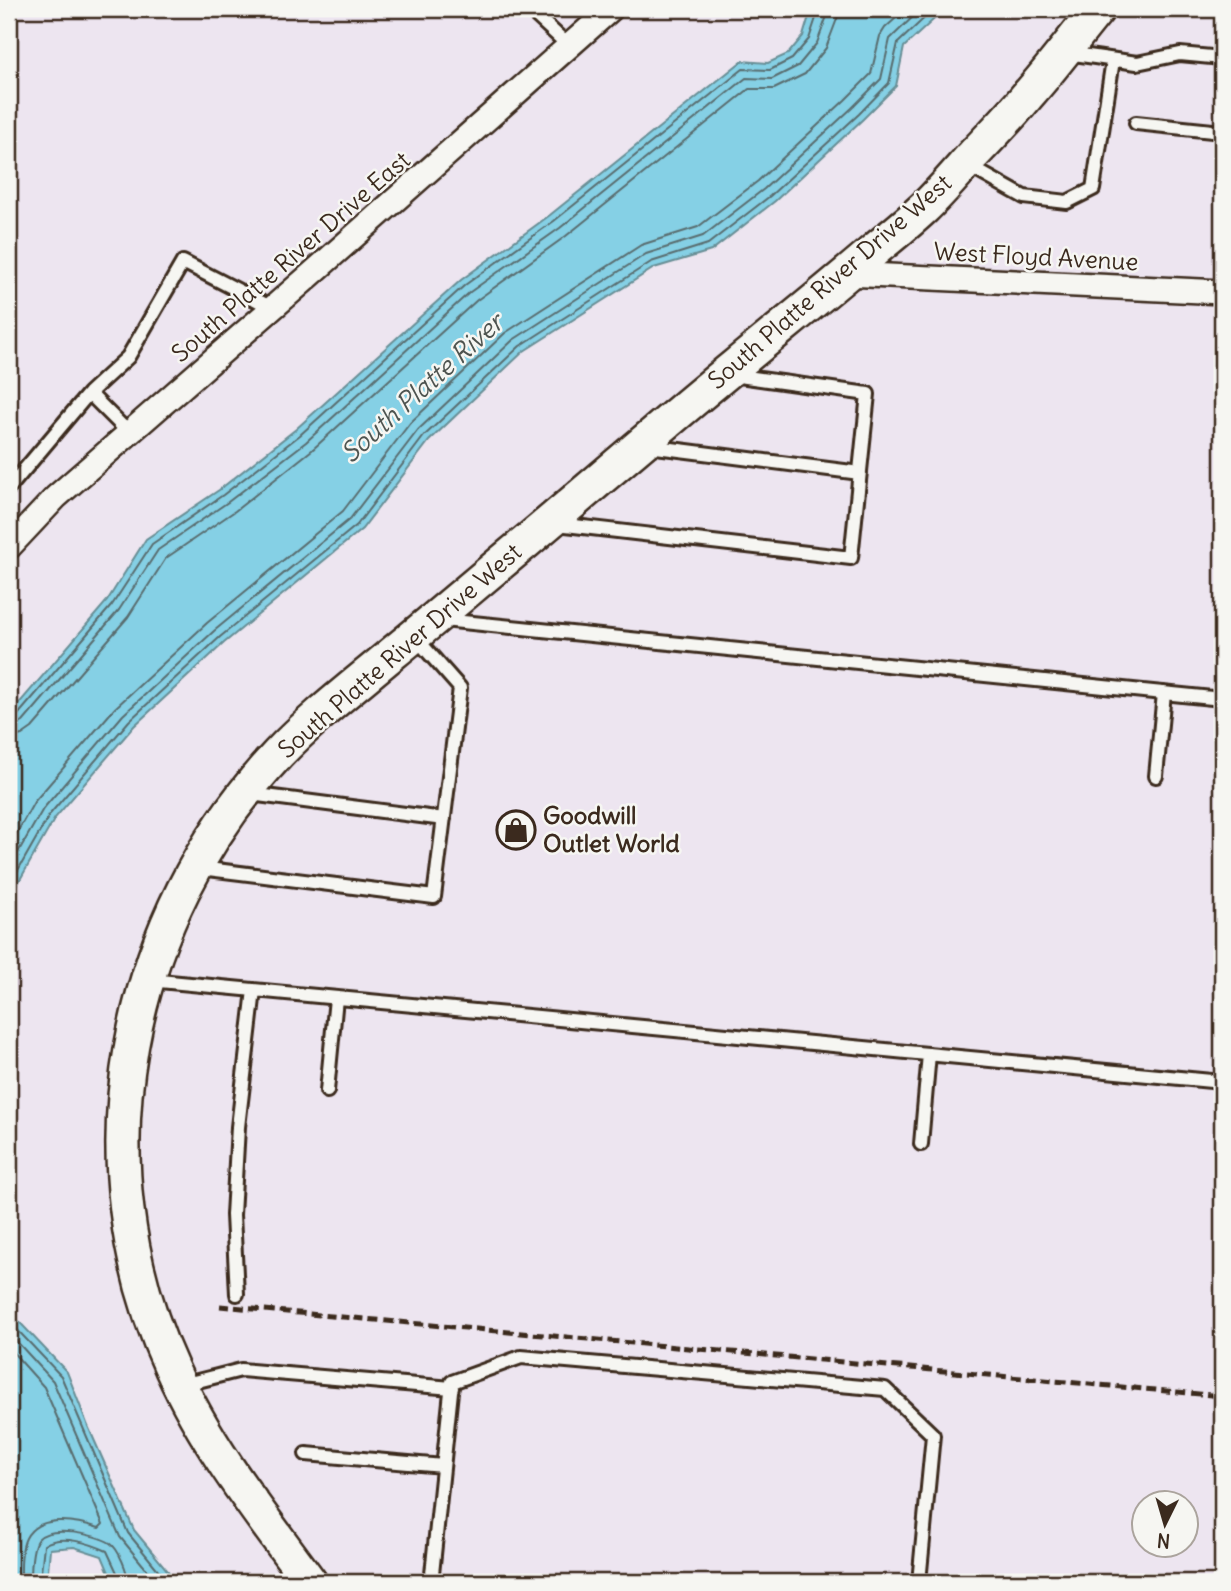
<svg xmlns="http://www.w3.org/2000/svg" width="1231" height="1591" viewBox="0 0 1231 1591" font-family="Delius,sans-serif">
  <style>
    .water { fill: #85d0e5; stroke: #678e95; stroke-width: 2 }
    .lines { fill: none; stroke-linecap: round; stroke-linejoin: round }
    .shore { stroke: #596c6e; stroke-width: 2 }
    .lane-casing { stroke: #3b2a1e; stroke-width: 18 }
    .street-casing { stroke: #3b2a1e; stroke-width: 28 }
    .secondary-casing { stroke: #3b2a1e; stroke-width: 38 }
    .lane { stroke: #f6f6f2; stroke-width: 12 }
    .street { stroke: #f6f6f2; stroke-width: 23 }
    .secondary { stroke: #f6f6f2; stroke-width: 33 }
    .rail { stroke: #3b2a1e; stroke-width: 5; stroke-dasharray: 10 5; stroke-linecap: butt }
    .labels { text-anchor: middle; stroke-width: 5; stroke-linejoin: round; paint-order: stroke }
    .street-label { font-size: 24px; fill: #3b2a1e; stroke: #f6f6f2 }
    .poi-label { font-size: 24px; font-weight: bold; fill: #3b2a1e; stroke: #f6f6f2; text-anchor: start }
    .water-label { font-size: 26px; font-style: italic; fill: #4e5450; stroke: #f6f6f2 }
  </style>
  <rect width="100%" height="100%" fill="#ede5f0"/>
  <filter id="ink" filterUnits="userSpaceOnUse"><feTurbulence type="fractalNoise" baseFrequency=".0143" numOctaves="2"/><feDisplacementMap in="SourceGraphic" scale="14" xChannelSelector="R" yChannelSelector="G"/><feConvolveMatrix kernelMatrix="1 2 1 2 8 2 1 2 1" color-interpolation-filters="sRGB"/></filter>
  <g filter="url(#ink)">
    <path class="water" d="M816 9H945L904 47 896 86 863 119 775 201 711 251 654 268 524 351 429 441 362 529 224 643 134 726 55 818 9 899V715L107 601 146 539 219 490 296 429 461 280 550 215 742 61 768 63 788 54 803 36 810 13Z
      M9 1311 67 1372 88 1426 134 1530 177 1582H113L102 1556 74 1547 50 1549 47 1582H9Z"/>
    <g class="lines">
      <path class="shore" d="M9 718 17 716 112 605 152 544 223 495 300 435 465 285 554 221 743 69 770 70 792 59 809 39 819 9
        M9 727 16 726 23 722 119 610 158 550 228 502 306 442 470 292 560 228 746 78 772 79 798 66 817 43 827 16 828 9
        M9 738 22 735 32 728 128 617 166 558 235 511 312 450 477 300 566 236 749 89H774L805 74 826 48 837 19 839 9
        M9 847 34 802 115 708 207 623 343 511 410 423 505 333 641 245 698 227 758 181 845 100 871 74 880 36 885 28 906 9
        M9 868 43 809 123 715 214 631 350 519 418 430 513 340 646 254 703 236 764 189 852 108 881 79 890 39 921 9
        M9 886 50 814 129 721 220 637 357 525 424 436 520 346 651 262 708 244 770 196 859 114 889 83 898 43 934 9
        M9 1321 61 1376 128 1533 168 1582
        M9 1333 53 1381 120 1537 157 1582
        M9 1348 44 1387 103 1524 99 1528C78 1521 39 1513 26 1538 20 1550 21 1569 21 1582
        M31 1582C31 1572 31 1547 38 1539 50 1525 96 1534 110 1543 119 1549 128 1573 128 1582
        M40 1582 44 1545C61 1534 90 1543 107 1551L119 1577V1582"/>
      <g class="lane-casing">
        <path id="lane" d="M529 9 569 46
          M1067 53 1137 63 1180 54 1222 58
          M1136 123 1222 132
          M967 165 1024 197 1067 202 1093 189 1113 60
          M89 393 129 433
          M648 446 860 473
          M9 488 89 393 128 357 183 262 272 308
          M557 524 851 558 868 394 732 375
          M443 620 1222 699
          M1156 776 1164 693
          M250 794 444 819
          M200 868 434 897 460 688 415 637
          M149 980 1222 1082
          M327 1091 336 998
          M921 1144 929 1054
          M237 1294 233 1215 238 1127 254 990
          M182 1385 241 1370 452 1388
          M306 1454 443 1466
          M436 1582 432 1574 452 1382 521 1357 885 1389 933 1435 919 1582"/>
      </g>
      <g class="street-casing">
        <path id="street" d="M847 274 1222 292
          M9 547 56 497 307 278 611 9"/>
      </g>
      <g class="secondary-casing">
        <path id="secondary" d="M310 1582C260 1514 207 1447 172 1369 77 1163 124 918 278 754 313 717 354 686 393 653 437 617 481 579 526 542 596 483 665 423 736 365 783 326 831 288 877 248 893 235 909 222 924 208 941 192 956 174 972 156 991 136 1010 117 1027 96 1052 68 1074 38 1098 9"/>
      </g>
      <use href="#lane" class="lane"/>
      <use href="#street" class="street"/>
      <use href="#secondary" class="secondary"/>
      <path class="rail" d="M220 1306 1222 1396"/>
    </g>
  </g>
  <defs>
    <g id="shop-ring" transform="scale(2.0125)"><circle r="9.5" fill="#f6f6f2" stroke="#3b2a1e" stroke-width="1.5"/><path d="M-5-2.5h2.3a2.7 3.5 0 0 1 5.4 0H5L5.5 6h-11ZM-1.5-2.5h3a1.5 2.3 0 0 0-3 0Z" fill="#3b2a1e"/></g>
  </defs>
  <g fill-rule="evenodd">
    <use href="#shop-ring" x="516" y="830"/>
  </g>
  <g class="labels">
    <g class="street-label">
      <text transform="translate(291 257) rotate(-41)" y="8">South Platte River Drive East</text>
      <text transform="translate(1036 257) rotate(3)" y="8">West Floyd Avenue</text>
      <text transform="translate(830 282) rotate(-41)" y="8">South Platte River Drive West</text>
      <text transform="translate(400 651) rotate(-41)" y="8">South Platte River Drive West</text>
    </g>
    <g class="poi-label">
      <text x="543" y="824">Goodwill<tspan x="543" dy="28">Outlet World</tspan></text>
    </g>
    <g class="water-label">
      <text transform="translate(422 388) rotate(-42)" y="9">South Platte River</text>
    </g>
  </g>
  <rect width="1231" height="1591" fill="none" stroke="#f6f6f2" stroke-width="35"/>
  <rect x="18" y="18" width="1196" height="1556" fill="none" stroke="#3b2a1e" stroke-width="2.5" filter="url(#ink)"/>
  <g transform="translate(1165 1524) rotate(185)"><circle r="33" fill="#f6f6f2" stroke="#aba49d" stroke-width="2"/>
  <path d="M0-5L12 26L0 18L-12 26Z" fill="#3b2a1e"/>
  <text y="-10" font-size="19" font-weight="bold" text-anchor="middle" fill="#3b2a1e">N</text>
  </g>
</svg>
